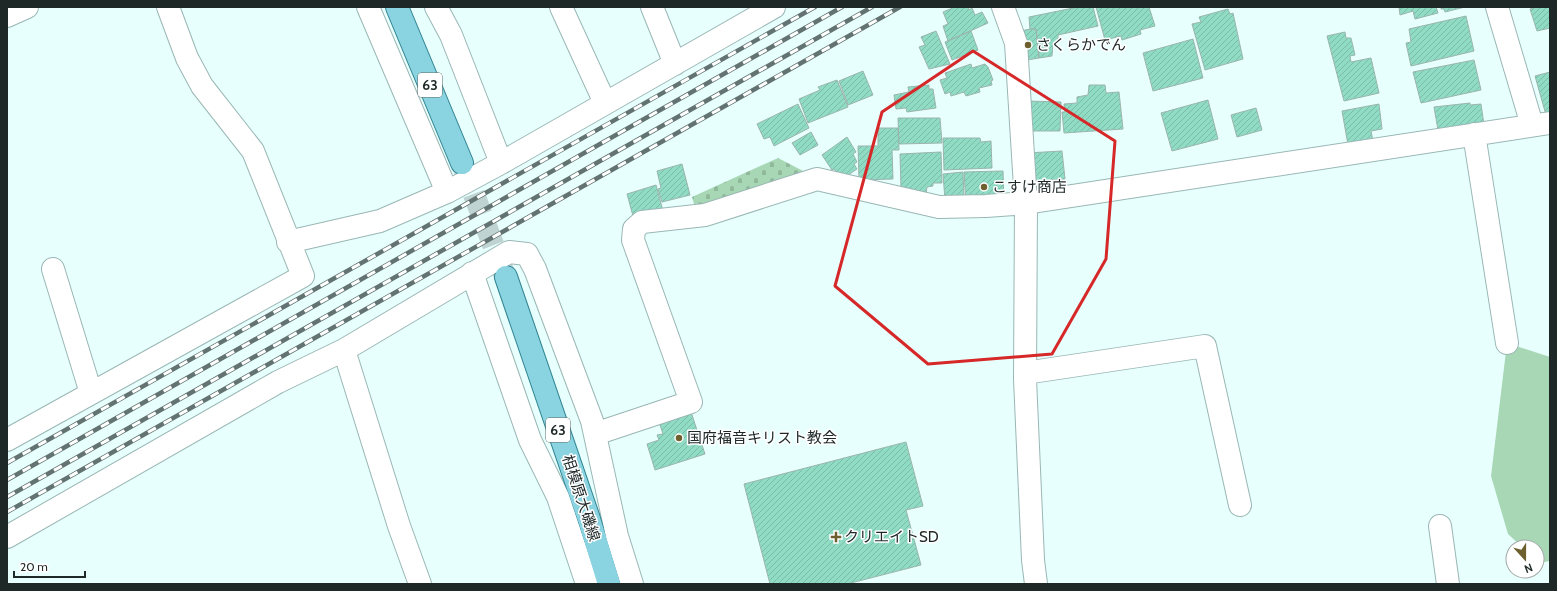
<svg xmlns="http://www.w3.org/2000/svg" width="1557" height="591" viewBox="0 0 1557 591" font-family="Cabin,'Noto Sans JP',sans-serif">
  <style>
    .cemetery { fill: url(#cemetery-stones) }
    .park { fill: #a8d7b5 }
    .building { fill: url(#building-hatch); stroke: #9bb5ac }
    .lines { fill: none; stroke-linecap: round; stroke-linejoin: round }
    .major-tunnel { stroke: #bfd4d2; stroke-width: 22; stroke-dasharray: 22 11; stroke-linecap: butt }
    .minor-casing { stroke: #9ab7b5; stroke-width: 24 }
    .major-casing { stroke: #318492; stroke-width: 24 }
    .minor { stroke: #fff; stroke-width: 22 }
    .major { stroke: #8ad3e0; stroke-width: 22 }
    .rail-casing { stroke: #637371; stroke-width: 4.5 }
    .rail { stroke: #fff; stroke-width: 3; stroke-dasharray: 9; stroke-linecap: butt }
    .marked { fill: none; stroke: #d62828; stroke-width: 3; stroke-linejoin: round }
    .poi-dot { fill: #6e602e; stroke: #fff; stroke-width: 1.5 }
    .labels { text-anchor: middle; stroke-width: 3; stroke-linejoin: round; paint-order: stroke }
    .shield { fill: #fff; stroke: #616868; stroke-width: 1 }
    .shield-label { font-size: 14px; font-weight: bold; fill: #1d2827 }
    .poi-label { font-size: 15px; fill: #1d2827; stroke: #fff; text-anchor: start }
    .street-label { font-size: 15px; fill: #1d2827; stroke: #fff }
  </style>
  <defs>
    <pattern id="cemetery-stones" width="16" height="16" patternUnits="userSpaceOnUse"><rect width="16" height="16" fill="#a8d7b5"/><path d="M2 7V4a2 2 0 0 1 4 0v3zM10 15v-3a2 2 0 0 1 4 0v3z" fill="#90b99c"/></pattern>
    <pattern id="building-hatch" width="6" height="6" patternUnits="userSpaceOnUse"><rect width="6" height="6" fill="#8fdbc3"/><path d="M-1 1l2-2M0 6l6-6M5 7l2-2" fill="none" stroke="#7bbca8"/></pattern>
  </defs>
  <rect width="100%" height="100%" fill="#e7fffd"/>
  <path class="cemetery" d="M778 158 805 172 697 214 692 197Z"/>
  <path class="park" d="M1507 343 1550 357V561L1539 563 1537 561V547H1522L1508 534 1491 476Z"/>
  <path class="building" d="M955 7H968L969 10 972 8 975 15 982 12 988 23 948 41 943 26 948 24 943 12Z
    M1078 7H1093L1098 26 1058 35V42L1053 43 1052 56 1039 58 1036 29H1030L1029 17Z
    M1096 7H1149L1155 26 1140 30 1141 34 1122 40 1121 36 1105 40Z
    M1399 7H1436L1438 13 1415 19 1413 11 1400 15Z
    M1441 7H1465L1445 12 1444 9H1441Z
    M1537 7H1550V28L1537 31 1530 9Z
    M1228 9 1230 14 1233 13 1243 59 1205 70 1192 24 1201 22 1199 17Z
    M1466 16 1474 51 1411 66 1406 43 1411 42 1409 29Z
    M1030 29H1036L1039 58 1021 61 1017 32Z
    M936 31 950 64 929 69 919 47 925 45 921 37Z
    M971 31 978 50 952 60 945 42Z
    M1345 32 1346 38H1351L1355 55 1350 56 1351 62 1371 58 1379 93 1344 101 1327 36Z
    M1193 39 1203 78 1153 91 1143 53Z
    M1474 60 1481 90 1421 103 1413 72Z
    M971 64 972 68 985 64 988 67 993 80 991 81 992 85 979 88 980 92 966 96 964 92 951 96 950 92 945 94 940 80 947 78 945 73Z
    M863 71 873 95 848 105 839 81Z
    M1550 72V114L1546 115 1535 76Z
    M837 80 848 107 808 123 799 99 820 90 818 87Z
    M929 85V89H933L936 108 907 112 906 108 896 109 894 95 909 92 908 87Z
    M1089 85H1105L1106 93 1119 92 1123 129 1064 133 1062 112H1065L1064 104 1077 103V97L1088 95Z
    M1208 100 1218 139 1172 151 1161 113Z
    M1027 101 1061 102 1060 131H1029Z
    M1470 103V105L1481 104 1484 125 1438 130 1434 107Z
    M798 104 809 128 774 146 770 137 764 139 757 124Z
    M1379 104 1382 129 1371 131 1373 141 1348 145 1342 111Z
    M1256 108 1262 130 1237 137 1231 115Z
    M898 118H940L942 143 899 144Z
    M878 128H898L899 150H892L893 179 859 180 858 146H878Z
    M811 132 818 145 800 155 792 143Z
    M847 137 856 152 853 154 857 162 854 164 857 169 845 177 841 172 838 174 834 169 832 170 822 155Z
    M943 138H980L981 142 991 141 992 168 944 170Z
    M1062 151 1065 179 1030 182 1027 153Z
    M941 152 942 183H933V186L927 187 926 194 913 195V189H901L900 154Z
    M682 164 690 195 662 202 658 189 661 188 657 171Z
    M1003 171 1004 203 966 204 964 172Z
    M963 172 964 199 945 200 943 174Z
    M656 185 663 211 633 216 627 194Z
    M690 409 705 454 655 470 647 444 659 440 657 435 663 434 658 419Z
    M906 442 923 506 906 510 921 565 847 584H770L744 484Z"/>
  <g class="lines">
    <path class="major-tunnel" d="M462 163 505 276"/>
    <g class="minor-casing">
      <path id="minor" d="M368 7 447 192
        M436 7 451 35 501 163
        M561 7 605 103
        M652 7 675 64
        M1003 7 1016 43 1026 203 1025 379 1033 560 1036 584
        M1497 7 1532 125
        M7 16 27 7
        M1474 134 1507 343
        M288 242 380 221 447 192 501 163 774 7
        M53 269 91 393
        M472 273 530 440 558 497 587 584
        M344 350 399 526 420 584
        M1025 373 1205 346 1240 505
        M595 434 691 402 633 240 634 229 642 222 705 215 817 179 939 207 986 206 1026 203 1550 123
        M7 440 303 276 253 151 202 86 187 58 168 7
        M1440 526 1448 584
        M7 537 278 382 344 350 509 252 527 254 535 269 592 421 617 536 632 584"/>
    </g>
    <g class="major-casing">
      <path id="major" d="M397 7 462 163
        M506 277 589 519 609 584"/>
    </g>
    <use href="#minor" class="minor"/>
    <use href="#major" class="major"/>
    <g class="rail-casing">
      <path id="rail" d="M7 463 815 7
        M7 480 842 7
        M7 497 872 7
        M7 512 900 7"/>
    </g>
    <use href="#rail" class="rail"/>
  </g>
  <path class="marked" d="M973 51 1115 141 1106 259 1052 354 928 364 835 286 882 112Z"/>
  <g class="poi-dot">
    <circle cx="1028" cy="45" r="4"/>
    <circle cx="984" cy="187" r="4"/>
    <circle cx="679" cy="438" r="4"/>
    <path d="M834 531h4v4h4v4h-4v4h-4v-4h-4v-4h4z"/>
  </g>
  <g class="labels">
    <g class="shield">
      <rect x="418" y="73" width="24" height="24" rx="3"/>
      <rect x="546" y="418" width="24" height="24" rx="3"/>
    </g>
    <g class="shield-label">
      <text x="430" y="90">63</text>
      <text x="558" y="435">63</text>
    </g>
    <g class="poi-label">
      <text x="1036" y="50">さくらかでん</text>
      <text x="992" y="192">こすけ商店</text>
      <text x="687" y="443">国府福音キリスト教会</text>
      <text x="844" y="542">クリエイトSD</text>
    </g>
    <g class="street-label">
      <text transform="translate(581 498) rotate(72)" y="5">相模原大磯線</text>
    </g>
  </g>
  <rect width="1557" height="591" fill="none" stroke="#1d2827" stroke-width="16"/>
  <g transform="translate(1525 559) rotate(159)"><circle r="19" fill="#ffffff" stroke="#a5a9a9"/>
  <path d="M0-3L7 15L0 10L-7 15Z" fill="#6e602e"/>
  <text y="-6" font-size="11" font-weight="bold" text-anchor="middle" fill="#1d2827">N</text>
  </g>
  <path d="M14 571v6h71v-6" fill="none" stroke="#1d2827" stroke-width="2"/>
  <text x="20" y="571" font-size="12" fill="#1d2827" stroke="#ffffff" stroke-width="3" paint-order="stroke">20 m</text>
</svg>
